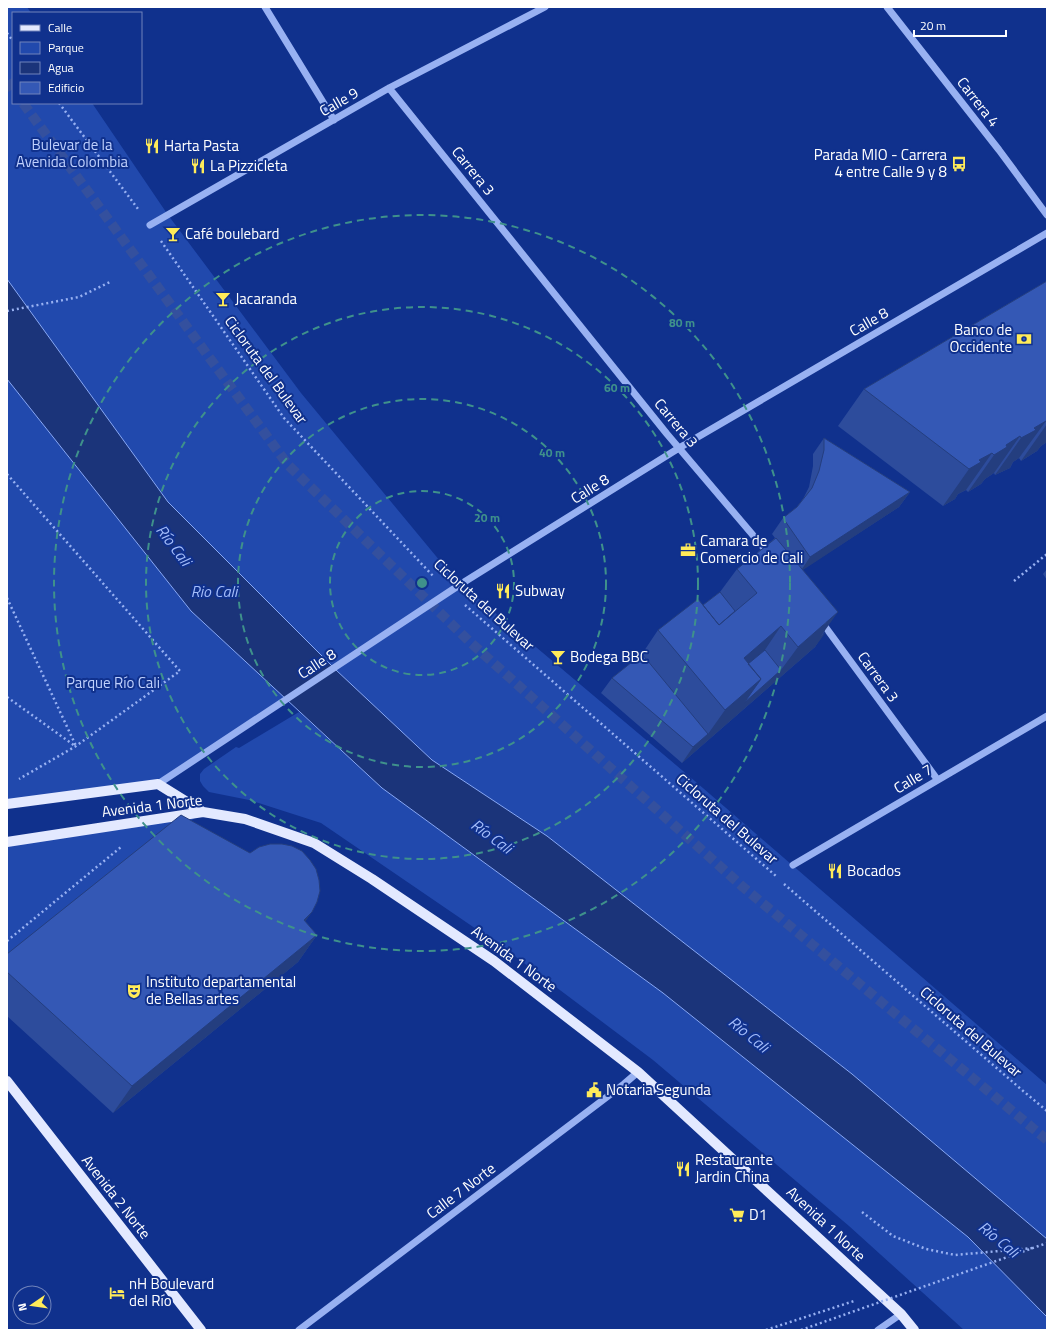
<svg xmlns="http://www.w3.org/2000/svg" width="1054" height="1337" viewBox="0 0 1054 1337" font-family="'Titillium Web',sans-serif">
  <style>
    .green { fill: #2149ad }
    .water { fill: #1b347a; stroke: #89a9f6 }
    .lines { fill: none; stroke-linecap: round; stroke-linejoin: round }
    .major-tunnel { stroke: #34509e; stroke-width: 10; stroke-dasharray: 10 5; stroke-linecap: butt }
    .path { stroke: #98b1f2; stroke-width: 2.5; stroke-dasharray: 2 3; stroke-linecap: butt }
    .minor { stroke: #98b1f2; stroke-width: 7 }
    .major { stroke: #e3e9ff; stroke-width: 10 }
    .path-bridge { stroke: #98b1f2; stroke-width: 2.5; stroke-dasharray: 2 3; stroke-linecap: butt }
    .wall { fill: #2d4c9c }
    .shaded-wall { fill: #243e7f }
    .building { fill: #3458b5; stroke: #243e7f }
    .ring { fill: none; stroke: #3f918b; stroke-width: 2; stroke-dasharray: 7 5 }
    .labels { text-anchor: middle; stroke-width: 4; stroke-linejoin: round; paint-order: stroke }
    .street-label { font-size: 15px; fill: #fff; stroke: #10318d }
    .park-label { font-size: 15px; fill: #bfd0fd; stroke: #10318d }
    .poi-label { font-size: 15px; fill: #fff; stroke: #10318d; text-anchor: start }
    .water-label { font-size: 16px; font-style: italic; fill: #a3bcfa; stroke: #10318d }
    .centre { fill: #3f918b; stroke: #10318d; stroke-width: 2 }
    .ring-label { font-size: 12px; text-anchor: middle; font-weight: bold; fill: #3f918b; stroke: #10318d; stroke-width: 4; stroke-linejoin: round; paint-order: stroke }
  </style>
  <rect width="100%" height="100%" fill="#10318d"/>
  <path class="green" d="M7 7H27L31 13H13V103H92L168 215 301 393 445 567 461 584 689 776 1047 1085V1239L852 1074 547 836 432 760 336 670 168 502 7 279Z
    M7 379 191 611 286 698 158 784 7 804Z
    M299 712 382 788 663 993 968 1237 1047 1317V1330H964L849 1226 653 1060 504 948 321 823 249 800 209 792 203 786 200 781V774L204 769 236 747 239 748Z
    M203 812 162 842 7 966V842Z"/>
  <path class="water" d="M7 279 168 502 336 670 432 760 547 836 852 1074 1047 1239V1317L968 1237 663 993 382 788 191 611 7 379Z"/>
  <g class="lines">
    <path class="major-tunnel" d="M7 81 13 90
      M23 103 288 465 470 642 743 887 1047 1140"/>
    <path class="path" d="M7 33 13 41
      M59 103 138 209
      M161 241 284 418 434 577
      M7 311 79 297 110 282
      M7 474 180 671 76 746 19 779
      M1014 581 1047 554
      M7 598 76 746
      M465 605 776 876
      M7 697 75 746
      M784 884 1022 1090 1047 1111
      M7 941 121 847
      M862 1212 893 1236 926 1249 955 1255 1033 1248
      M766 1330 854 1301"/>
    <path class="minor" d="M265 7 334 120
      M887 7 999 150 1047 215
      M389 88 667 434 769 554
      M150 225 389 88 545 7
      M821 621 937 779
      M158 784 461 584 679 448 1047 233
      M793 865 1047 716
      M299 1330 624 1084 638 1072
      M878 1330 901 1314"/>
    <path class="major" d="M7 804 158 784 203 812
      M7 842 203 812 245 819 314 843 372 879 494 961 638 1072 901 1314 914 1330
      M7 1081 201 1330"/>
    <path class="path-bridge" d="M801 1330 1047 1243"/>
  </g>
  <path class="wall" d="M1047 281V442L1041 446 1037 451 1021 461 1019 458 1013 462 1010 468 995 475 994 473 985 479 981 484 968 492 966 490 958 494 955 499 943 506 838 426 864 389Z
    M824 438 910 492 899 507 802 570 825 631 815 647 682 763 601 693 612 678 642 654 658 630 703 605 720 592 737 569 775 538 772 534 783 518 797 507 803 499 809 487 813 466V454Z
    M1047 569V580L1043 574Z
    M312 912 305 921 317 935 298 962 113 1113 7 1016V954Z"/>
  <path class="shaded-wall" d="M1046 421 1019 458 1013 462 1010 468 995 475 1021 438 1034 428Z
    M1047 424V442L1041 446 1037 451 1021 461Z
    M1020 436 994 473 985 479 981 484 968 492 994 455 1006 445Z
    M992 453 966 490 958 494 955 499 943 506 969 469 979 460Z
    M910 492 899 507 800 572 810 557Z
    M838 612 821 636 826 632 815 647 682 763 693 747 708 734 725 710 761 679 781 670 798 647Z
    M781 626 754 666 730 686 744 658Z
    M312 912 293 939 304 920Z
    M317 935 298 962 113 1113 132 1086Z"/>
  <path class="building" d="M1047 281V423L1046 421 1034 428 1036 430 1021 438 1020 436 1006 445 1007 447 994 455 992 453 979 460 981 462 969 469 864 389Z
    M824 438 910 492 810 557 783 518 797 507 812 488 819 471 824 450Z
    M776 538 838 612 798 647 781 626 744 658 761 679 725 710 658 630 698 599 719 625 757 593 737 569Z
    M720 592 735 611 719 625 703 605Z
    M765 650 781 670 744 703 761 679 748 664Z
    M642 654 708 734 693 747 612 678Z
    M181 815 250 853 259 847 270 844H282L292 846 302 851 310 860 316 869 319 880 320 891 317 902 312 912 304 920 317 935 132 1086 7 972V954Z"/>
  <g class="ring">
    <circle cx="422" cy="583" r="92"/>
    <circle cx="422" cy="583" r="184"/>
    <circle cx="422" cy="583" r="276"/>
    <circle cx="422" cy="583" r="368"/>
  </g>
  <defs>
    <g id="restaurant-bare" transform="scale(1.2)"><path d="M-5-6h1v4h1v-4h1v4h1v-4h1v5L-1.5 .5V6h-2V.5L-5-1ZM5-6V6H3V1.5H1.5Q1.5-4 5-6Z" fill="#ffeb59" stroke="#10318d" stroke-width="2.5" paint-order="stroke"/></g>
    <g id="bus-bare" transform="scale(1.2)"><path d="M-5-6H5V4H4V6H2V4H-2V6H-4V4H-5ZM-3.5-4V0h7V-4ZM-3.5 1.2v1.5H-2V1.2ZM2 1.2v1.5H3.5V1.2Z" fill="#ffeb59" stroke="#10318d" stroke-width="2.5" paint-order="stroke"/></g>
    <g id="bar-bare" transform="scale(1.2)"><path d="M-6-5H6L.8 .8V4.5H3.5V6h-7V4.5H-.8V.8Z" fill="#ffeb59" stroke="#10318d" stroke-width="2.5" paint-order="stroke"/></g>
    <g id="bank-bare" transform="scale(1.2)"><path d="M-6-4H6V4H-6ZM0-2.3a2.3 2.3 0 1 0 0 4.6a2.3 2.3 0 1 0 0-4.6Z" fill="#ffeb59" stroke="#10318d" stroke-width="2.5" paint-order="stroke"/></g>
    <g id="office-bare" transform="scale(1.2)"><path d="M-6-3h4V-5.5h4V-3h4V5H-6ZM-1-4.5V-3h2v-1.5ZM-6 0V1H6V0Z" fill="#ffeb59" stroke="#10318d" stroke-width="2.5" paint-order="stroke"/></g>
    <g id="theatre-bare" transform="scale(1.2)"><path d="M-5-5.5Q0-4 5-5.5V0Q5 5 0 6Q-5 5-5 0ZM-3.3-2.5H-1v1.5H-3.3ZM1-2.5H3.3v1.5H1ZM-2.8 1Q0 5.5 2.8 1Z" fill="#ffeb59" stroke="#10318d" stroke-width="2.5" paint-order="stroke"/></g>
    <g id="civic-bare" transform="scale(1.2)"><path d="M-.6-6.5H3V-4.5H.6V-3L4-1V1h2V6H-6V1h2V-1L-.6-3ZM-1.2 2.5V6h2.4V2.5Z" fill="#ffeb59" stroke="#10318d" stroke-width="2.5" paint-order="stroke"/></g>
    <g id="supermarket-bare" transform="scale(1.2)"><path d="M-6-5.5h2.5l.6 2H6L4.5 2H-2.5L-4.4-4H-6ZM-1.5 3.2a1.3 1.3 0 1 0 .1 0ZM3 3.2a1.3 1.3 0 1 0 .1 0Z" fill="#ffeb59" stroke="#10318d" stroke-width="2.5" paint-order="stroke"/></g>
    <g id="hotel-bare" transform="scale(1.2)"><path d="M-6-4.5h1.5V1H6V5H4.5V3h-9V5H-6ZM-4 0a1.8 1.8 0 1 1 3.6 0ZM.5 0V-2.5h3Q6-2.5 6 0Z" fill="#ffeb59" stroke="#10318d" stroke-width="2.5" paint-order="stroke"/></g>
  </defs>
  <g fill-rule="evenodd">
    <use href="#restaurant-bare" x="152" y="146"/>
    <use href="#bus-bare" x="959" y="164"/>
    <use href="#restaurant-bare" x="198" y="166"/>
    <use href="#bar-bare" x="173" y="234"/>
    <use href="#bar-bare" x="223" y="299"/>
    <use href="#bank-bare" x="1024" y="339"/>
    <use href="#office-bare" x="688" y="550"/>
    <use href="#restaurant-bare" x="503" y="591"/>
    <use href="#bar-bare" x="558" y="657"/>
    <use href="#restaurant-bare" x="835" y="871"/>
    <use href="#theatre-bare" x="134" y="991"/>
    <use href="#civic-bare" x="594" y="1090"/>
    <use href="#restaurant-bare" x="683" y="1169"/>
    <use href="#supermarket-bare" x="737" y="1215"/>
    <use href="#hotel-bare" x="117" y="1293"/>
  </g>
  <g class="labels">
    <g class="street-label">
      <text transform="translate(339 102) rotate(-30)" y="5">Calle 9</text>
      <text transform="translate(978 102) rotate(52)" y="5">Carrera 4</text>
      <text transform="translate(473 171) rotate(51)" y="5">Carrera 3</text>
      <text transform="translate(869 322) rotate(-30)" y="5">Calle 8</text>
      <text transform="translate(266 370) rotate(54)" y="5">Cicloruta del Bulevar</text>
      <text transform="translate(676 423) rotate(50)" y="5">Carrera 3</text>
      <text transform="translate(590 489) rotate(-32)" y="5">Calle 8</text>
      <text transform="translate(484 605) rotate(42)" y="5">Cicloruta del Bulevar</text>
      <text transform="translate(317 664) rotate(-33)" y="5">Calle 8</text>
      <text transform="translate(878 677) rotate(54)" y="5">Carrera 3</text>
      <text transform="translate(913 779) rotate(-31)" y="5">Calle 7</text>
      <text transform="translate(152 806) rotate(-7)" y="5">Avenida 1 Norte</text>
      <text transform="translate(727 819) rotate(41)" y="5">Cicloruta del Bulevar</text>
      <text transform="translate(514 959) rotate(36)" y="5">Avenida 1 Norte</text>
      <text transform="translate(971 1032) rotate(41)" y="5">Cicloruta del Bulevar</text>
      <text transform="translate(461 1191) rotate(-37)" y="5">Calle 7 Norte</text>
      <text transform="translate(116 1197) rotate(52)" y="5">Avenida 2 Norte</text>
      <text transform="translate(826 1224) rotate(43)" y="5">Avenida 1 Norte</text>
    </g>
    <g class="park-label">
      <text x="72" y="150">Bulevar de la<tspan x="72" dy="17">Avenida Colombia</tspan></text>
      <text x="113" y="688">Parque Río Cali</text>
    </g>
    <g class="poi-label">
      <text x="164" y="151">Harta Pasta</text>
      <text x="947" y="160" text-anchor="end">Parada MIO - Carrera<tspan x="947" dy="17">4 entre Calle 9 y 8</tspan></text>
      <text x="210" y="171">La Pizzicleta</text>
      <text x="185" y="239">Café boulebard</text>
      <text x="235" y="304">Jacaranda</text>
      <text x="1012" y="335" text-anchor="end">Banco de<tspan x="1012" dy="17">Occidente</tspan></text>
      <text x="700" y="546">Camara de<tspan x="700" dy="17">Comercio de Cali</tspan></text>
      <text x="515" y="596">Subway</text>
      <text x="570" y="662">Bodega BBC</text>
      <text x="847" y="876">Bocados</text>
      <text x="146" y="987">Instituto departamental<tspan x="146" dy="17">de Bellas artes</tspan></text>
      <text x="606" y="1095">Notaria Segunda</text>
      <text x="695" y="1165">Restaurante<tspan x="695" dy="17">Jardin China</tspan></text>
      <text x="749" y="1220">D1</text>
      <text x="129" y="1289">nH Boulevard<tspan x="129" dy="17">del Río</tspan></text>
    </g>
    <g class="water-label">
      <text transform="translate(174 545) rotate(53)" y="6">Río Cali</text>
      <text x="214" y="597">Rio Cali</text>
      <text transform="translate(492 836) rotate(36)" y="6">Río Cali</text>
      <text transform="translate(749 1034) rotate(39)" y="6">Río Cali</text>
      <text transform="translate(999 1239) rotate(39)" y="6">Río Cali</text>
    </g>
  </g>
  <circle cx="422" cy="583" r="6" class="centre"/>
  <g class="ring-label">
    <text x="682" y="327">80 m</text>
    <text x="617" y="392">60 m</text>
    <text x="552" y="457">40 m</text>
    <text x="487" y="522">20 m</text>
  </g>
  <rect width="1054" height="1337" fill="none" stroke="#ffffff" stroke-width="16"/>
  <rect x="12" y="12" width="130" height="92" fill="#10318d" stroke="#7083bb"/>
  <rect x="20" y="25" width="20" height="6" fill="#e3e9ff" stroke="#7083bb"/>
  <text x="48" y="32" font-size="12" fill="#ffffff">Calle</text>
  <rect x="20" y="42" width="20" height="12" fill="#2149ad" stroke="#7083bb"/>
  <text x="48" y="52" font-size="12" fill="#ffffff">Parque</text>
  <rect x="20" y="62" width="20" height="12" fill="#1b347a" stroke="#7083bb"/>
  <text x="48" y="72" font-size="12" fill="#ffffff">Agua</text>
  <rect x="20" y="82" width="20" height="12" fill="#3458b5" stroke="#7083bb"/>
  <text x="48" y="92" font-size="12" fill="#ffffff">Edificio</text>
  <g transform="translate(32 1305) rotate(257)"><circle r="19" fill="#10318d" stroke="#7083bb"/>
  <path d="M0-3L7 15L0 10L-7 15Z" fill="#ffeb59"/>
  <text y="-6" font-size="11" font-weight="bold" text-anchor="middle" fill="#ffffff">N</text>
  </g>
  <path d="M914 30v6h92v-6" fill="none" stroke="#ffffff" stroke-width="2"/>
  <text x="920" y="30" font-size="12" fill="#ffffff" stroke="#10318d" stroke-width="3" paint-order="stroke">20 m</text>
</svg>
